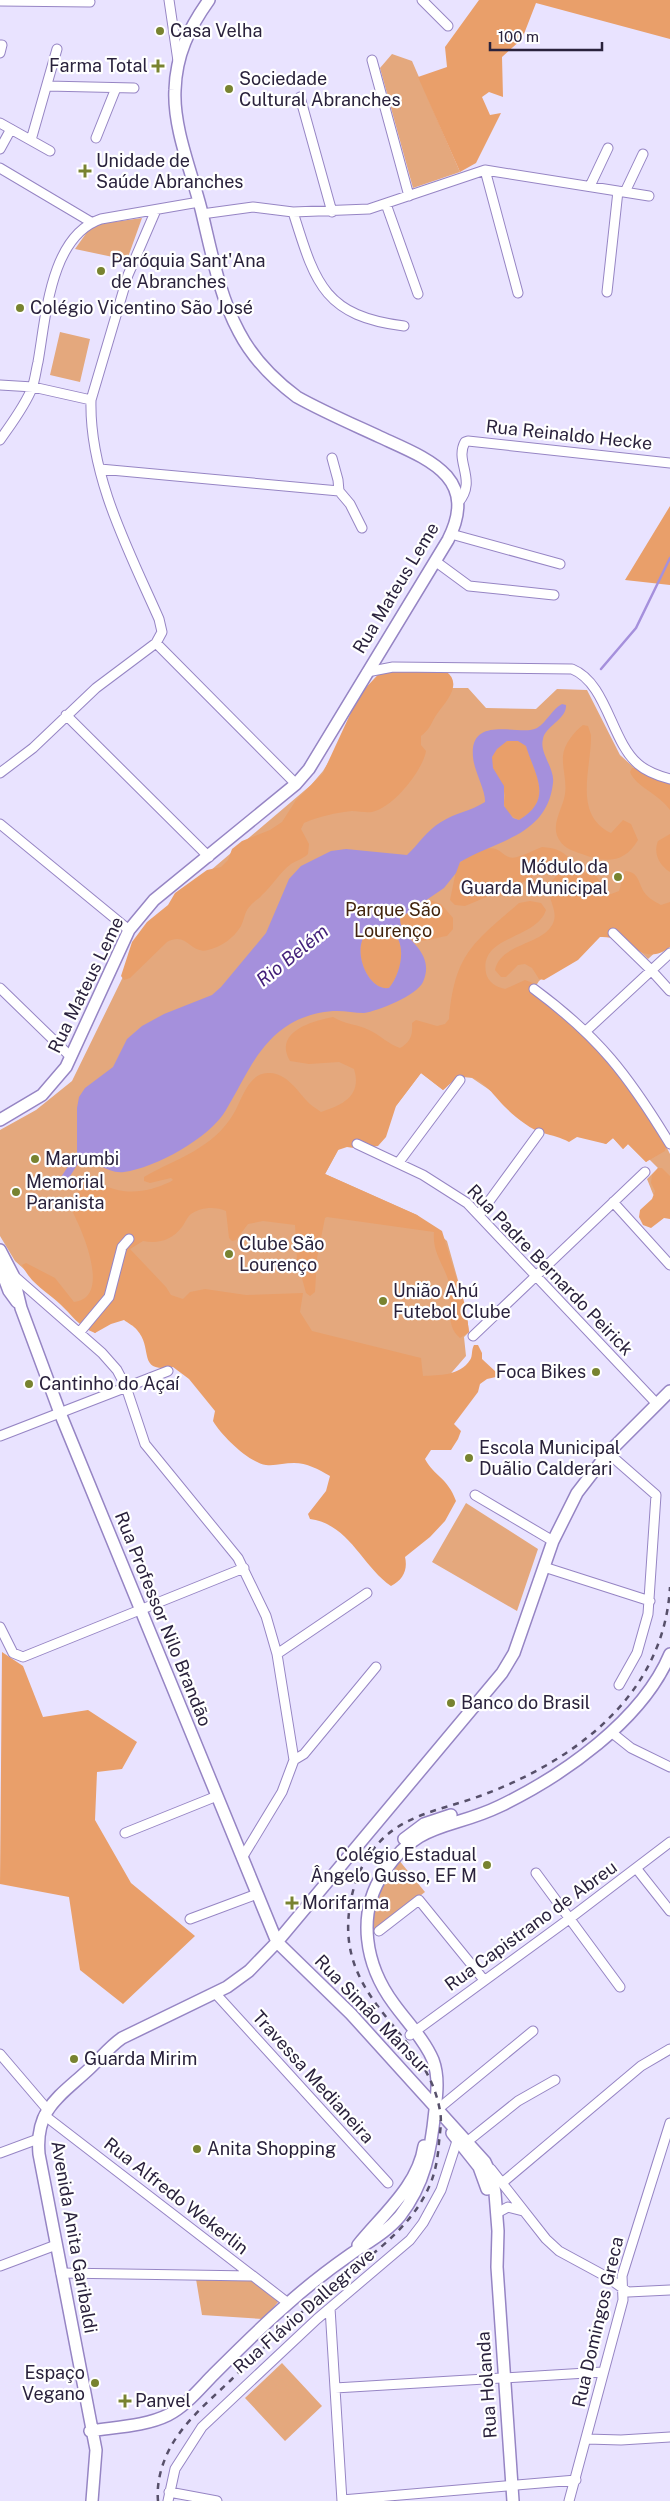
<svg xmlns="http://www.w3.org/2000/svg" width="670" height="2501" viewBox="0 0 670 2501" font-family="'Public Sans',sans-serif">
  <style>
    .green { fill: #e4a87d }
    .forest { fill: #e99f6a }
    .water { fill: #a590dc; fill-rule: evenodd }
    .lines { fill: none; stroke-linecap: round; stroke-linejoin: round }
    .stream { stroke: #a590dc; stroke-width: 2.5 }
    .minor-casing { stroke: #9685c4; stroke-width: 11 }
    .major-casing { stroke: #9685c4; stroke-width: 14 }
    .minor { stroke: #fff; stroke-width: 9 }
    .major { stroke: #fff; stroke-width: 11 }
    .rail { stroke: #57506a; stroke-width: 2.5; stroke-dasharray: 6 6; stroke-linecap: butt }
    .poi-dot { fill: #788330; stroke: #fff; stroke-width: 2 }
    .labels { text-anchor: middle; stroke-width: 4.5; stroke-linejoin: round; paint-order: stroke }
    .poi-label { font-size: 18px; fill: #2a223c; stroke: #fff; text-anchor: start }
    .street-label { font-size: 18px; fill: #2a223c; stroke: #fff }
    .park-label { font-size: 18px; fill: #41230c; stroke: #fff }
    .water-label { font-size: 19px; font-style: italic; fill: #44217a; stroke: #fff }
  </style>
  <rect width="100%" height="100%" fill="#e9e3ff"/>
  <path class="green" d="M392 54 412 61 460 172 413 188 380 68Z
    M142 218 127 260 75 249 92 225Z
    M60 332 90 339 80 382 50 375Z
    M374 688H468L486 708 536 709 557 689 587 690 620 755 640 773 670 786V939L648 959 593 906 565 959 539 981 524 1004 612 1074 667 1148 670 1154V1218L653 1194 647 1179 658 1168 649 1159 646 1162 628 1144 623 1149 613 1138 606 1144 494 1093 472 1078 463 1077 454 1080 443 1090 421 1073 374 1135 352 1125 325 1174 417 1215 447 1241 466 1309 469 1332 464 1337 466 1356 381 1454 124 1308 95 1333 15 1261 0 1236V1130L36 1110 72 1081 141 940 170 905 311 785 323 771Z
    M466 1503 538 1549 517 1611 432 1562Z
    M398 1859 425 1892 371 1934C375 1903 381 1886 398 1859Z
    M196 2279 254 2281 279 2301 263 2319 202 2315Z
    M282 2363 322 2406 285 2441 245 2398Z"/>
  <path class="forest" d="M479 0H670V39L536 3 522 39 502 57 503 97 489 92 482 97 490 115 501 113 476 163 460 172 418 77 447 67 445 47Z
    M670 506V585L625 580Z
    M398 662C413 663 462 663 452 691 449 699 442 707 437 714 430 724 432 727 421 736V745L426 751C423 770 393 808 372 812 366 813 359 811 352 811 335 813 320 816 304 823L301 829 309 844 308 854C303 859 297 860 291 864 279 873 273 885 262 895 259 899 254 901 251 905 244 912 245 918 241 926 234 938 221 947 208 950 190 955 188 931 167 942L130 978 124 980 121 976 132 942 147 922 168 905 175 893 207 870 221 867 228 860 232 849 242 841 270 830 282 822 296 800 323 773 359 695 387 665Z
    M583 725 588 726 591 735C592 767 572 814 611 833L623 820 631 824 638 840C624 864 605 863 582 854 575 852 564 848 560 841 549 826 563 809 565 794 567 781 562 768 563 756 564 744 574 732 583 725Z
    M507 741H518L526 745C534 774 555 799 519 820 513 818 507 813 505 807 503 803 505 799 505 795 503 782 490 771 492 758 493 750 501 745 507 741Z
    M632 768C644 768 657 781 670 784V810C658 793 636 787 630 772Z
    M670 834V872C659 865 653 853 658 841Z
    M542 847C554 848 562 850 570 859L569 865 540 870 530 879 465 906 455 905 450 900 457 866C463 858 485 845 496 849 503 852 507 860 517 857 525 855 534 850 542 847Z
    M574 870 596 875 606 893 611 894 619 891 625 871C639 872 638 882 644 892 648 898 654 901 661 905L670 902V947C642 969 631 935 600 937L578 960 544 980 539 979 532 968 525 964 518 965 506 977H501L495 970C500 945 537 945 550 928 566 908 533 893 561 872Z
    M430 900 441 904 453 918V929L447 936C432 938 416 947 406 933 403 928 400 924 400 918L405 912Z
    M530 901 541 903 546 910C536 940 479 935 486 973 488 982 496 987 505 989L525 980 533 983 544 1001 599 1048 667 1142 665 1151 646 1162 628 1144 623 1149 613 1138 606 1144 577 1137 569 1142C560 1137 553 1136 543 1133 531 1130 514 1116 505 1107 495 1097 484 1080 470 1077 458 1075 451 1083 443 1090L421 1073 396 1106 386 1137 378 1146 361 1149 347 1147 338 1150 325 1174 417 1215 442 1231 466 1309 469 1332 460 1338C444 1325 453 1305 450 1287 446 1266 432 1255 434 1232L327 1217 325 1218 317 1258 315 1292 310 1296 306 1293 297 1260 295 1225 263 1221 248 1224 236 1240 232 1241 229 1238 226 1211C216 1206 200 1207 191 1214 187 1217 185 1223 182 1227 172 1240 159 1244 143 1241L130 1249 166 1287 171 1295 183 1299 190 1292 205 1289 246 1295 303 1293 300 1312 312 1331 421 1358 423 1376C439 1375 460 1376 470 1360 473 1356 471 1350 474 1345H478L482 1353V1359L496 1372V1377L487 1379 480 1384 478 1392 454 1424 461 1431 458 1439 451 1450H431L425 1459C434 1476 448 1478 456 1501L445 1521 430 1537 405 1557C408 1570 403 1580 391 1586 362 1566 349 1524 310 1519L308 1514 326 1491 330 1476C318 1469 307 1463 294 1463 284 1463 276 1466 266 1465 248 1462 222 1436 213 1421L215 1411 189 1379 173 1367C136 1373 154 1349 137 1330 134 1326 128 1323 124 1320L111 1324 95 1333C79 1327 72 1315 60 1304 45 1290 31 1284 22 1265L26 1263 55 1278 74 1302C113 1298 81 1227 71 1209L81 1186C95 1179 108 1189 123 1191 141 1193 154 1189 170 1182L173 1180 171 1178 150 1183 144 1181V1177C177 1158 213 1149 234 1113 242 1099 249 1071 270 1073 287 1074 297 1090 306 1100 310 1105 316 1108 321 1112 344 1105 362 1095 354 1069L339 1062 309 1064 290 1061C273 1032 312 1021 333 1017 346 1025 357 1024 369 1030 380 1035 388 1044 400 1048 410 1042 413 1036 412 1023L416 1020 437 1026 445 1024 449 1019C455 954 472 944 519 903Z
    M378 927C410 930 404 970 389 988 367 991 351 948 367 933 370 930 375 929 378 927Z
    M658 1168H662L670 1176V1219L664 1218 651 1228 643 1225 639 1217 640 1210 652 1199 655 1191 651 1183 652 1175Z
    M2 1652 23 1666 43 1717 88 1710 137 1742 122 1769 97 1772 95 1820 131 1883 195 1936 123 2004 80 1970 69 1897 0 1884Z"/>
  <path class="water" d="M562 704 566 705C567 719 545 726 543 739 539 753 555 768 553 783 547 836 497 840 460 862L456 873 444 888 400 918C399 940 437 949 423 982 416 996 378 1011 364 1013 355 1013 346 1011 337 1011 322 1011 303 1016 290 1024 257 1044 245 1079 226 1110 210 1138 155 1168 124 1172 107 1174 96 1160 81 1159L65 1184 59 1180 77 1153V1108L79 1097 85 1088 113 1067 127 1039 142 1026 164 1014 212 995 221 987 266 933 289 879 301 866 331 851 346 849 407 855C419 844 426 831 441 822 455 813 471 811 485 802 486 791 474 771 473 757 469 713 522 737 537 728 547 722 552 709 562 704ZM507 741H518L526 746C534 774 555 799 519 820L513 818 504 806V786L493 768 492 757 497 749ZM378 927C410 929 404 970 389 988 367 991 351 948 367 933 370 930 375 929 378 927Z"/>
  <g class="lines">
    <path class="stream" d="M601 669 636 628 670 558"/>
    <g class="minor-casing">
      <path id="minor" d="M169 0 178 61
        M422 0 448 26
        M0 1 90 2
        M0 45H2L0 53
        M372 60 409 196
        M47 86 134 88
        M300 97 332 212
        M0 123 50 151
        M96 138 116 88
        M31 140 57 49
        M0 149 11 129
        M0 168 91 222
        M485 170 518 293
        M590 186 608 148
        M625 192 643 154
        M386 204 418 294
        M293 212C315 282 323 316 404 326
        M202 214 253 207 293 212 369 209 485 170 649 196
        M607 292 618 191
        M0 385 33 387 91 400
        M0 440C11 424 25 406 32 388 35 380 36 370 38 362 46 317 50 236 101 219L199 202
        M332 458 338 480 339 491 350 504 362 528
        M100 469 339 491
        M458 503C478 480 454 462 465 442L468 441 670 463
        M451 534 560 564
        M435 561 469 586 554 595
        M156 643 296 784
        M367 672 393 667 572 669C607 683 611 741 638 764 647 772 659 776 670 779
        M66 715 209 857
        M0 773 33 748 96 688 156 643 162 632 159 619C129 551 89 476 91 400L128 275 156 210
        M0 824 129 930
        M613 933 651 970 670 991
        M0 988 71 1057
        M534 989C599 1037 628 1075 670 1144
        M586 1031 670 953
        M357 1144 423 1175 467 1203 657 1404
        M399 1162 460 1080
        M613 1202 670 1265
        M479 1215 539 1133
        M13 1275 102 1353 117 1370 126 1387 145 1444 238 1558 266 1616 277 1654 294 1760 282 1792 242 1858
        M79 1333 109 1297 122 1247 129 1239
        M473 1336 645 1172
        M0 1436 168 1371
        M608 1453 656 1495 648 1614 637 1653 619 1685
        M475 1495 553 1541
        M544 1567 650 1601
        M0 1627 13 1653 23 1657 244 1568
        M277 1654 367 1593
        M611 1732 631 1748 670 1767
        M294 1760 304 1754 376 1667
        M125 1833 217 1796
        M636 1868 670 1911
        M536 1873 620 1987
        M190 1919 257 1894
        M379 1931 419 1900 484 1980
        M215 1993 388 2183
        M410 2035 569 1919 670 1842
        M0 2054 47 2109
        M438 2109 533 2031
        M44 2115 288 2303
        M468 2141 518 2101 555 2080
        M0 2153 38 2139
        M491 2169 546 2239 559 2251 607 2277 628 2292 670 2290
        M502 2183 641 2066 670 2049
        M497 2213 508 2207 523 2211
        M0 2266 56 2245
        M61 2273 252 2276
        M330 2308 342 2501
        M335 2388 603 2372
        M587 2439 621 2440 670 2437
        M169 2492 217 2501
        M342 2500 576 2480
        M168 2501 175 2469 202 2427 317 2319 410 2240 423 2223 441 2190 457 2141
        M569 2501 623 2300 622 2276 670 2123"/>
    </g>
    <g class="major-casing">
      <path id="major" d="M0 1120 42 1095 66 1067 129 930 154 900 296 784 309 769 448 540C480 477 428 459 380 437 352 424 324 412 297 397 273 379 253 359 239 332 219 295 211 250 201 209 192 173 173 128 175 90 176 55 189 28 209 0
        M0 1250 13 1275 21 1308 60 1413 277 1942 351 2014 485 2162 492 2177 495 2193 498 2231 497 2267 513 2501
        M0 1267 9 1291 17 1302
        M404 1839 424 1824 451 1815
        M452 2133 479 2167 487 2189
        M358 2245C382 2215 418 2186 424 2146
        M90 2431C115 2427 146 2426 168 2415 186 2406 200 2388 214 2374 237 2351 260 2328 284 2307 305 2288 328 2270 351 2254 368 2242 387 2232 400 2216 425 2184 431 2150 435 2110 437 2094 439 2076 433 2060 424 2039 407 2022 394 2004 365 1965 356 1914 384 1872 419 1820 451 1830 500 1806 562 1776 642 1721 670 1654
        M92 2501 96 2450 39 2154C35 2109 59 2097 88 2070 100 2059 109 2047 122 2038L227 1987 249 1971 277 1942 502 1673 514 1653 553 1541 577 1493 608 1453 670 1391"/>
    </g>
    <use href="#minor" class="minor"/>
    <use href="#major" class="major"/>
    <path class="rail" d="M158 2501C156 2479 164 2456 176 2438 191 2416 212 2398 231 2380 263 2348 295 2317 330 2288 364 2260 409 2231 428 2189 435 2175 438 2158 439 2142 440 2132 442 2121 440 2111 426 2029 334 2003 350 1905 353 1887 359 1869 370 1854 396 1815 439 1811 480 1796 575 1761 664 1695 670 1587"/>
  </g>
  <g class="poi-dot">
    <circle cx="160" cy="31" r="5"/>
    <path d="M155.5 58.5h5v5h5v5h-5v5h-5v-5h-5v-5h5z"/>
    <circle cx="229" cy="89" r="5"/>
    <path d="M82.5 163.5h5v5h5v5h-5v5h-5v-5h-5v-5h5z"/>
    <circle cx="101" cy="271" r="5"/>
    <circle cx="20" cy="308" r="5"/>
    <circle cx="618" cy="877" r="5"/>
    <circle cx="35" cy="1159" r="5"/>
    <circle cx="16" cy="1192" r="5"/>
    <circle cx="229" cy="1254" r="5"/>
    <circle cx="383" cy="1301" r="5"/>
    <circle cx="596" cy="1372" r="5"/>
    <circle cx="29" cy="1384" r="5"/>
    <circle cx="469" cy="1458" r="5"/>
    <circle cx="451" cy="1703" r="5"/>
    <circle cx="487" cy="1865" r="5"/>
    <path d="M289.5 1895.5h5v5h5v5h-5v5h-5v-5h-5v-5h5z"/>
    <circle cx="74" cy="2059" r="5"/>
    <circle cx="197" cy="2149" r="5"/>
    <circle cx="95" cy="2383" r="5"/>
    <path d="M122.5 2393.5h5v5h5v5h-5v5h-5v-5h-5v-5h5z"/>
  </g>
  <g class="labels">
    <g class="poi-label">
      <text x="170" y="37">Casa Velha</text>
      <text x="148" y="72" text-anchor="end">Farma Total</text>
      <text x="239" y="85">Sociedade<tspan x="239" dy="21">Cultural Abranches</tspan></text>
      <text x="96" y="167">Unidade de<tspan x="96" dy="21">Saúde Abranches</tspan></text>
      <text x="111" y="267">Paróquia Sant'Ana<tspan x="111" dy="21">de Abranches</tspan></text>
      <text x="30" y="314">Colégio Vicentino São José</text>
      <text x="608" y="873" text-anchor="end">Módulo da<tspan x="608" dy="21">Guarda Municipal</tspan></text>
      <text x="45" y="1165">Marumbi</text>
      <text x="26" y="1188">Memorial<tspan x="26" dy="21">Paranista</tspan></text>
      <text x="239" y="1250">Clube São<tspan x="239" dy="21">Lourenço</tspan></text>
      <text x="393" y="1297">União Ahú<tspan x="393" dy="21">Futebol Clube</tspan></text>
      <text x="586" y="1378" text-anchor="end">Foca Bikes</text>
      <text x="39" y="1390">Cantinho do Açaí</text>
      <text x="479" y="1454">Escola Municipal<tspan x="479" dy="21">Duãlio Calderari</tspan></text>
      <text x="461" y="1709">Banco do Brasil</text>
      <text x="477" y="1861" text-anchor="end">Colégio Estadual<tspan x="477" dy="21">Ângelo Gusso, EF M</tspan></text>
      <text x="302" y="1909">Morifarma</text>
      <text x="84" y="2065">Guarda Mirim</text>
      <text x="207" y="2155">Anita Shopping</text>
      <text x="85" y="2379" text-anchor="end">Espaço<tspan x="85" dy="21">Vegano</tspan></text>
      <text x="135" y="2407">Panvel</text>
    </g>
    <g class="street-label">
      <text transform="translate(569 435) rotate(6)" y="6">Rua Reinaldo Hecke</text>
      <text transform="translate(396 588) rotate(-59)" y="6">Rua Mateus Leme</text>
      <text transform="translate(86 985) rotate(-64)" y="6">Rua Mateus Leme</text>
      <text transform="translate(550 1270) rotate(46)" y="6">Rua Padre Bernardo Peirick</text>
      <text transform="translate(163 1619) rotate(68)" y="6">Rua Professor Nilo Brandão</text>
      <text transform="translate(531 1926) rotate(-36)" y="6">Rua Capistrano de Abreu</text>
      <text transform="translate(372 2014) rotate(46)" y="6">Rua Simão Mansur</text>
      <text transform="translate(313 2077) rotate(48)" y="6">Travessa Medianeira</text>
      <text transform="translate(176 2196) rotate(38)" y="6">Rua Alfredo Wekerlin</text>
      <text transform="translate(74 2237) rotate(80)" y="6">Avenida Anita Garibaldi</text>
      <text transform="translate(304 2311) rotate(-41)" y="6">Rua Flávio Dallegrave</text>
      <text transform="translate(598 2322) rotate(-77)" y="6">Rua Domingos Greca</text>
      <text transform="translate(487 2385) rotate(-94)" y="6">Rua Holanda</text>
    </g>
    <g class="park-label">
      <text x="393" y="916">Parque São<tspan x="393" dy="21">Lourenço</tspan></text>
    </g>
    <g class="water-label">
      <text transform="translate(292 955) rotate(-39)" y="7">Rio Belém</text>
    </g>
  </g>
  <path d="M490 42v8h112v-8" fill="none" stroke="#2a223c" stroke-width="2.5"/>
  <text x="498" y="42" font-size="15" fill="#2a223c" stroke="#ffffff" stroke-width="4" paint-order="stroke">100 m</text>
</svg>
